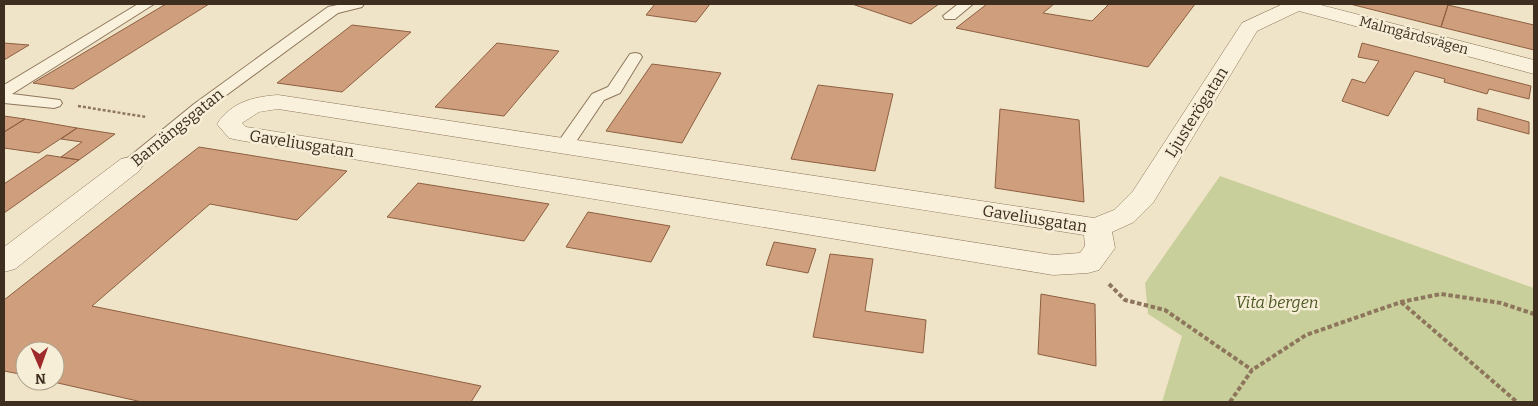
<svg xmlns="http://www.w3.org/2000/svg" width="1538" height="406" viewBox="0 0 1538 406" font-family="Bitter,serif">
  <style>
    .green { fill: #c9cf9b }
    .building { fill: #cf9f7d; stroke: #8d5f41 }
    .lines { fill: none; stroke-linecap: round; stroke-linejoin: round }
    .service-casing { stroke: #8d765c; stroke-width: 2 }
    .minor-casing { stroke: #8d765c; stroke-width: 1 }
    .path-far1 { stroke: #8d765c; stroke-width: 2.5; stroke-dasharray: 3 2; stroke-linecap: butt }
    .path { stroke: #8d765c; stroke-width: 4; stroke-dasharray: 4.5 2.5; stroke-linecap: butt }
    .service { fill: #faf1dc; fill-rule: evenodd }
    .minor { fill: #faf1dc; fill-rule: evenodd }
    .labels { text-anchor: middle; stroke-width: 5; stroke-linejoin: round; paint-order: stroke }
    .far-street-label { font-size: 14px; fill: #3d2e20; stroke: #f7eed8 }
    .street-label { font-size: 16px; fill: #3d2e20; stroke: #f7eed8 }
    .park-label { font-size: 16px; font-style: italic; fill: #4d5a26; stroke: #f7eed8 }
  </style>
  <rect width="100%" height="100%" fill="#f0e4c8"/>
  <path class="green" d="M1220 176 1534 288V402H1162L1182 336 1148 314 1145 283Z"/>
  <path class="building" d="M166 4H209L73 89 33 83Z
    M655 4H710L696 22 646 15Z
    M852 4H939L911 24Z
    M987 4H1054L1043 13 1092 21 1108 5 1103 4H1195L1148 67 956 28Z
    M1350 4H1444L1448 5 1441 27Z
    M1448 5 1534 25V50L1441 27Z
    M352 25 411 32 342 92 277 83Z
    M4 43 29 45 4 60Z
    M497 43 559 51 504 116 435 107Z
    M1362 43 1531 86 1529 99 1489 89 1487 94 1444 82 1445 79 1415 71 1388 116 1342 101 1352 79 1365 83 1379 61 1358 57Z
    M652 64 721 73 682 143 606 131Z
    M818 85 893 94 875 171 791 159Z
    M1478 108 1529 122V134L1477 120Z
    M1000 109 1079 120 1084 202 995 188Z
    M4 116 25 119 4 132Z
    M25 119 77 128 39 153 4 148V132Z
    M77 128 115 134 79 160 61 157 82 142 61 139Z
    M199 147 347 171 297 220 210 204 92 306 481 386 471 402H142L49 381H55V351H25V375L4 371V300Z
    M47 155 79 160 4 213V184Z
    M418 183 549 204 524 241 387 217Z
    M588 212 670 226 651 262 566 247Z
    M774 242 816 249 808 273 766 265Z
    M830 254 873 259 865 311 926 320 923 353 813 337Z
    M1041 294 1095 304 1096 366 1038 354Z"/>
  <g class="lines">
    <g class="service-casing">
      <path id="service" d="M138 4H154L12 94 60 100 62 103 60 106 54 108 4 103V85Z
        M342 4H364L362 7 338 13 206 110 136 169 130 170 124 169 121 165 124 161 194 104 328 7Z
        M958 4H973L955 19H945L943 16Z
        M635 53 640 54 642 57 620 93 604 100 571 149 565 150 559 149 556 145 592 94 608 87 630 54Z"/>
    </g>
    <g class="minor-casing">
      <path id="minor" d="M1283 4H1317L1534 60V74L1299 11 1257 31 1153 203 1134 222 1112 232 1115 248 1099 270 1088 273 1053 275 238 140 229 138 217 124C232 102 252 97 278 95L1094 218 1114 210 1133 191 1242 23ZM278 109 1084 235 1085 246 1080 253 1053 255 246 127 242 123 259 112Z
        M130 157 139 159 143 165 139 171 15 269 4 272V247L121 159Z"/>
    </g>
    <path class="path-far1" d="M78 106 146 117"/>
    <path class="path" d="M1109 284 1125 300 1165 310 1252 370
      M1401 302 1517 402
      M1230 402 1252 370 1306 335 1401 302 1441 294 1501 303 1534 314"/>
    <use href="#service" class="service"/>
    <use href="#minor" class="minor"/>
  </g>
  <g class="labels">
    <g class="far-street-label">
      <text transform="translate(1414 35) rotate(15)" y="5">Malmgårdsvägen</text>
    </g>
    <g class="street-label">
      <text transform="translate(1196 112) rotate(-58)" y="6">Ljusterögatan</text>
      <text transform="translate(177 127) rotate(-39)" y="6">Barnängsgatan</text>
      <text transform="translate(302 143) rotate(9)" y="6">Gaveliusgatan</text>
      <text transform="translate(1035 218) rotate(9)" y="6">Gaveliusgatan</text>
    </g>
    <g class="park-label">
      <text x="1277" y="308">Vita bergen</text>
    </g>
  </g>
  <rect width="1538" height="406" fill="none" stroke="#3d2e20" stroke-width="10"/>
  <g transform="translate(40 366) rotate(178)"><circle r="24" fill="#f7eed8" stroke="#ada18e"/>
  <path d="M0-4L9 19L0 12L-9 19Z" fill="#9e2a2b"/>
  <text y="-8" font-size="14" font-weight="bold" text-anchor="middle" fill="#3d2e20">N</text>
  </g>
</svg>
